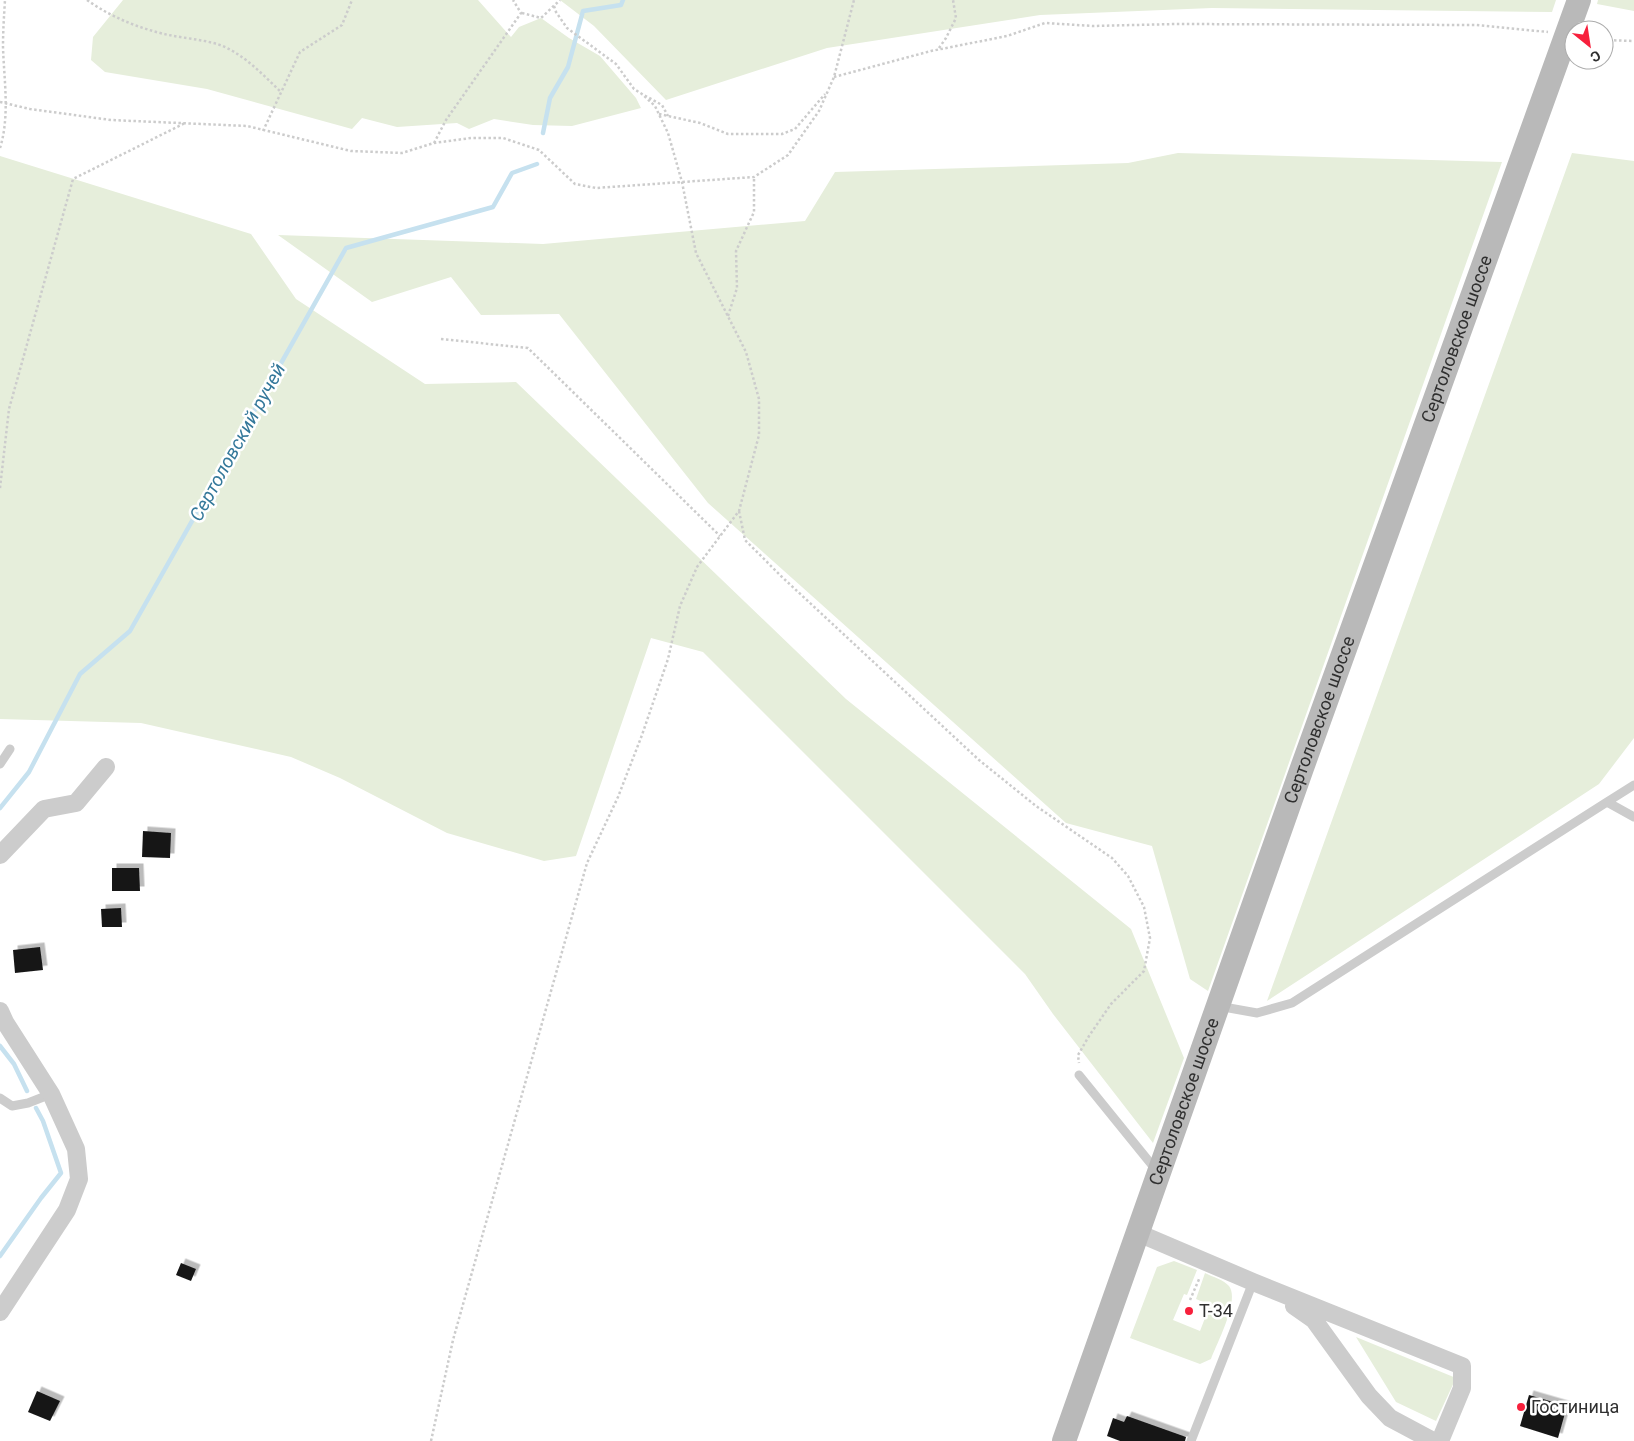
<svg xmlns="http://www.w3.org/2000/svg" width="1634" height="1441" viewBox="0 0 1634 1441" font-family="Roboto,sans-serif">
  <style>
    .green { fill: #e6eedb }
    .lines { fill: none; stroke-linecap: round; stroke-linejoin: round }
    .stream { stroke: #c6e1ef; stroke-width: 4.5 }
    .building { fill: #161616; filter: url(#shadow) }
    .path { stroke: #ccc; stroke-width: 2.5; stroke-dasharray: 2.5 2.5; stroke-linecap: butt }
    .lane { stroke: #ccc; stroke-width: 9 }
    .street { stroke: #ccc; stroke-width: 18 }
    .secondary { stroke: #b9b9b9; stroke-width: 24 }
    .poi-dot { fill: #f7203c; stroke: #fff; stroke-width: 2 }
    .labels { text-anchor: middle; stroke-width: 5; stroke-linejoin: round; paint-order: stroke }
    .street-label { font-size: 18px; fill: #2f2f2f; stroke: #fff }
    .poi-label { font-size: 18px; fill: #2f2f2f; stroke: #fff; text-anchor: start }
    .water-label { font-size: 19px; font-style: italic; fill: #34789a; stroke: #fff }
  </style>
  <defs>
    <filter id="shadow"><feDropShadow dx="4.5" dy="-4.5" stdDeviation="0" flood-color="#0004"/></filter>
  </defs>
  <rect width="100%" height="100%" fill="#fff"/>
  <path class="green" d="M123 0H478L511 37 519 27 541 18 569 38 600 56 636 98 641 108 572 126 533 125 494 119 469 129 457 123 397 127 362 118 352 129 207 89 105 72 91 60 93 37Z
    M560 0H1556L1552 12 1212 8 1040 15 827 48 666 100 594 26Z
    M1598 0H1634V11L1597 4Z
    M1178 153 1502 162 1208 991 1190 979 1152 846 1066 823 708 503 559 314 481 315 451 277 372 302 278 235 543 244 805 221 835 172 1128 163Z
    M1572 153 1634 161V738L1599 784 1267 1001Z
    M0 156 251 234 296 299 425 384 516 382 846 699 1131 929 1184 1058 1153 1143 1053 1014 1025 974 703 652 651 638 576 856 544 861 447 833 340 778 291 757 141 723 0 719Z
    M1174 1261 1197 1270 1187 1295 1184 1294 1173 1320 1200 1331 1210 1305 1196 1299 1205 1273C1213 1277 1224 1280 1229 1286 1240 1300 1217 1343 1211 1359L1200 1364 1130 1338 1157 1267Z
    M1356 1337 1456 1378 1436 1421 1396 1402Z"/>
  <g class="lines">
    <path class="stream" d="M543 133 550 98 568 67 583 11 621 5 623 0
      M0 808 29 772 80 674 130 631 346 248 493 207 512 173 537 164
      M0 1046 14 1064 27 1091
      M0 1256 41 1198 61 1173 43 1121 36 1108"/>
  </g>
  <path class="building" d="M143 831 171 833 170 858 142 857Z
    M112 868H139L140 891H112Z
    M121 908 122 927H102L101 909Z
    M40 947 43 970 15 973 13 950Z
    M181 1263 196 1269 191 1281 176 1275Z
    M37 1391 60 1401 50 1421 28 1412Z
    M1529 1395 1567 1406 1558 1438 1520 1426Z
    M1127 1416 1186 1437 1185 1441H1120L1107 1436 1113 1418 1124 1422Z"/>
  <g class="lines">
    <path class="path" d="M87 0C111 17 136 27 164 34 181 38 200 39 217 44 242 52 262 74 281 92
      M554 6 556 12 567 28 616 64 634 89 642 94 662 105 668 116
      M522 13 541 18 560 0
      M1604 40 1634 41
      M939 48 946 38 956 18 953 0
      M834 77 931 51 1007 36 1045 23 1093 26 1176 24 1476 25 1548 32
      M0 102 30 109 111 120 247 126 351 151 402 153 434 143 471 138H503L539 150 575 184 596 188 754 177 788 155 819 111 834 77 854 0
      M659 114 700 123 728 134H782L795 129 825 94
      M263 131 300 52 342 25 352 0
      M434 143 446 120 521 13 513 0
      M0 148C10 116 4 80 3 47 3 31 4 16 5 0
      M728 316 737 288 736 251 754 212V177
      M441 339 528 348 720 536
      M0 488 9 409 73 179 185 123
      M739 511 745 540 782 577 979 760 1036 806 1112 858 1128 876 1144 907 1150 938 1144 971 1111 1004 1089 1036 1078 1055 1079 1063
      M1190 1300 1200 1277
      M431 1441 453 1340 587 863 618 797 642 735 668 659 680 606 697 567 739 511 759 435V399L746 352 696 253 682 182 668 133 655 106 642 94"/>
    <path class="lane" d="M0 764 10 749
      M1607 802 1634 785
      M1218 1006 1257 1013 1292 1003 1607 802 1634 817
      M1079 1075 1156 1170
      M0 1098 12 1106 28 1103 51 1094
      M1191 1441 1253 1282"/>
    <path class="street" d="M0 855 44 809 76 803 106 767
      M0 1011 5 1022 51 1094 76 1149 79 1179 67 1210 0 1312
      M1138 1233 1253 1282 1462 1366V1388L1440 1441
      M1294 1306 1314 1320 1369 1396 1390 1418 1433 1441"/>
    <path class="secondary" id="s1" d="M1064 1441 1302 768 1579 0"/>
  </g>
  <g class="poi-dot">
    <circle cx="1189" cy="1311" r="5"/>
    <circle cx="1521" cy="1407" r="5"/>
  </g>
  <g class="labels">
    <g class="street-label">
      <text dy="6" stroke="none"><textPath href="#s1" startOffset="1170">Сертоловское шоссе</textPath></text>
      <text dy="6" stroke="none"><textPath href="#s1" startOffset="765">Сертоловское шоссе</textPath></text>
      <text dy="6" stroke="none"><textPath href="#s1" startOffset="360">Сертоловское шоссе</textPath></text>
    </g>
    <g class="poi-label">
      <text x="1199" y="1317">Т-34</text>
      <text x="1531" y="1413">Гостиница</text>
    </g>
    <g class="water-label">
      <text transform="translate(237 442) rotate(-61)" y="7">Сертоловский ручей</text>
    </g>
  </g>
  <g transform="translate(1589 45) rotate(150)"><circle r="24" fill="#ffffff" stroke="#acacac"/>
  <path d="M0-4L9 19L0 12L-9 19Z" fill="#f7203c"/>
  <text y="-8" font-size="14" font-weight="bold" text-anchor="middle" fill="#2f2f2f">С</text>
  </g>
</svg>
